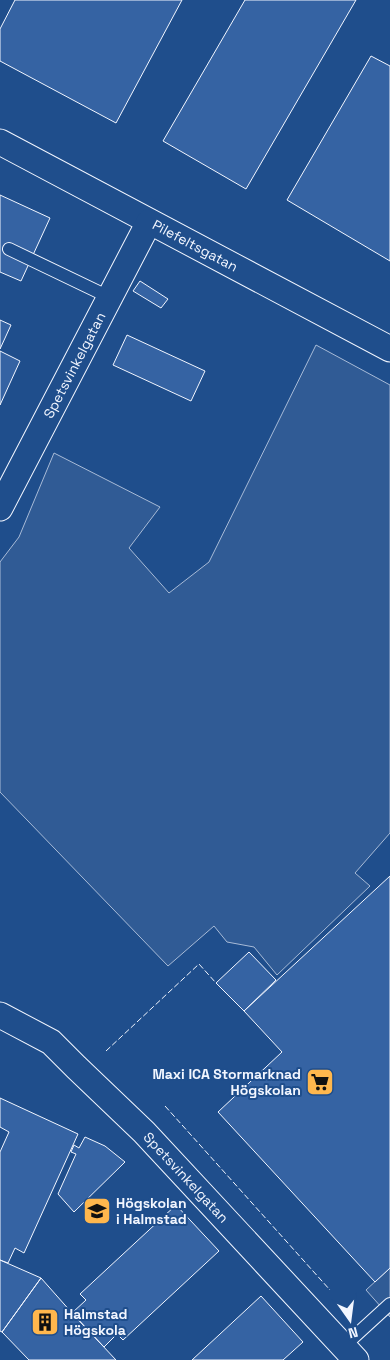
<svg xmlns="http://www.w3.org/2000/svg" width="390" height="1360" viewBox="0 0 390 1360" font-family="'Space Grotesk',sans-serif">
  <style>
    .parking { fill: #305b95; stroke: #a8bbd7 }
    .building { fill: #3563a3; stroke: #f2f6ff }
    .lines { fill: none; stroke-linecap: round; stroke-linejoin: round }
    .lane-casing { stroke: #f2f6ff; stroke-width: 14 }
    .street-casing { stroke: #f2f6ff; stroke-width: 27 }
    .lane { stroke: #1f4e8c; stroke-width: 12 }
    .street { stroke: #1f4e8c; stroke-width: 25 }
    .fence { stroke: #f2f6ff; stroke-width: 1; stroke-dasharray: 6 2.5; stroke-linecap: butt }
    .labels { text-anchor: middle; stroke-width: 4; stroke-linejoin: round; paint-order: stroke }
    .street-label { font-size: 14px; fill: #f2f6ff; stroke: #1f4e8c }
    .poi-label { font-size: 14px; font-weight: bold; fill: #f2f6ff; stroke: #1f4e8c; text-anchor: start }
  </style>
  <rect width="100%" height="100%" fill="#1f4e8c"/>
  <path class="parking" d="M316 345 390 385V833L355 873 370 886 277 975 254 947 227 942 214 926 168 966 0 792V562L19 537 54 453 160 507 129 548 169 593 209 562Z
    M390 1268V1317L366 1290Z"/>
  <path class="building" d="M15 0H182L116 123 0 61V29Z
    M245 0H356L246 189 163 141Z
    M371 56 390 66V261L287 200Z
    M0 195 50 218 21 281 0 272Z
    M140 281 168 299 161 308 133 291Z
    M0 320 11 325 0 349Z
    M127 335 205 371 191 401 113 365Z
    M0 351 20 361 0 405Z
    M390 876V1268L375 1282 218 1112 282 1052 244 1011Z
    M249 952 276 980 244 1011 216 983Z
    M0 1098 78 1134 24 1253 15 1248 8 1263 0 1260V1152L9 1132 0 1127Z
    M85 1137 105 1146 125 1162 74 1212 58 1194 76 1154 71 1152 74 1145 79 1148Z
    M176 1205 219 1251 123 1340 117 1334 104 1347 72 1313 86 1300 80 1294Z
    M0 1260 41 1278 2 1332 0 1331Z
    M41 1278 72 1313 116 1360H29L2 1332Z
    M261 1296 303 1342 283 1360H192Z"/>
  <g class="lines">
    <g class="lane-casing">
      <path id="lane" d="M9 249 109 297
        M344 1346 390 1304"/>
    </g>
    <g class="street-casing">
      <g id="street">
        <path id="s1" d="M0 142 390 349"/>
        <path id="s2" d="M0 508 149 222"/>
        <path id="s3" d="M0 1015 51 1042 76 1067 144 1132 356 1360"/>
      </g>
    </g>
    <use href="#lane" class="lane"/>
    <use href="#street" class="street"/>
    <path class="fence" d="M106 1051 199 964 216 983
      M165 1106 330 1290"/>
  </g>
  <defs>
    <g id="supermarket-square" transform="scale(1.4375)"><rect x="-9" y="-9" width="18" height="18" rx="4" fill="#ffb74d" stroke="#1f4e8c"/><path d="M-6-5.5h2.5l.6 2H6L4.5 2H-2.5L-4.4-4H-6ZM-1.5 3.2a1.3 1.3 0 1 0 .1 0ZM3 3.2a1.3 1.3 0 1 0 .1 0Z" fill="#111"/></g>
    <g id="university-square" transform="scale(1.4375)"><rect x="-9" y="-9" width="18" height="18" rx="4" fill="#ffb74d" stroke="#1f4e8c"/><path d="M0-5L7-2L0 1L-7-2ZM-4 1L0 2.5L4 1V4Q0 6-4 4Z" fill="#111"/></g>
    <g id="building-square" transform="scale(1.4375)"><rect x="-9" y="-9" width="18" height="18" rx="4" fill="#ffb74d" stroke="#1f4e8c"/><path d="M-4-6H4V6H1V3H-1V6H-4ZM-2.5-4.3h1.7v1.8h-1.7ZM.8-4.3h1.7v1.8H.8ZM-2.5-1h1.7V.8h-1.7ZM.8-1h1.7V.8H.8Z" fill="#111"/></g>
  </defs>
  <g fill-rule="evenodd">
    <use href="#supermarket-square" x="320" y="1082"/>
    <use href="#university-square" x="97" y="1211"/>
    <use href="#building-square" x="45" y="1322"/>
  </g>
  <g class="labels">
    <g class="street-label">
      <text dy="5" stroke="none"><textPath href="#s1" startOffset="221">Pilefeltsgatan</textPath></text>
      <text dy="5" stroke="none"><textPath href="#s2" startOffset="161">Spetsvinkelgatan</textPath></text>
      <text dy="5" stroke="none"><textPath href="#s3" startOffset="249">Spetsvinkelgatan</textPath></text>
    </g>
    <g class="poi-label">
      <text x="301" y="1079" text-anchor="end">Maxi ICA Stormarknad<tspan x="301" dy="16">Högskolan</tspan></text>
      <text x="116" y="1208">Högskolan<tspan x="116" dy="16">i Halmstad</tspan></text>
      <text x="64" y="1319">Halmstad<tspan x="64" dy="16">Högskola</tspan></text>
    </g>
  </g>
  <g transform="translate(350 1320) rotate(166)" stroke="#1f4e8c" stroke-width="4" paint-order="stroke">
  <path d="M0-4L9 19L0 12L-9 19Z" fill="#f2f6ff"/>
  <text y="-8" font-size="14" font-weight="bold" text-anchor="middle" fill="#f2f6ff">N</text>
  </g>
</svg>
